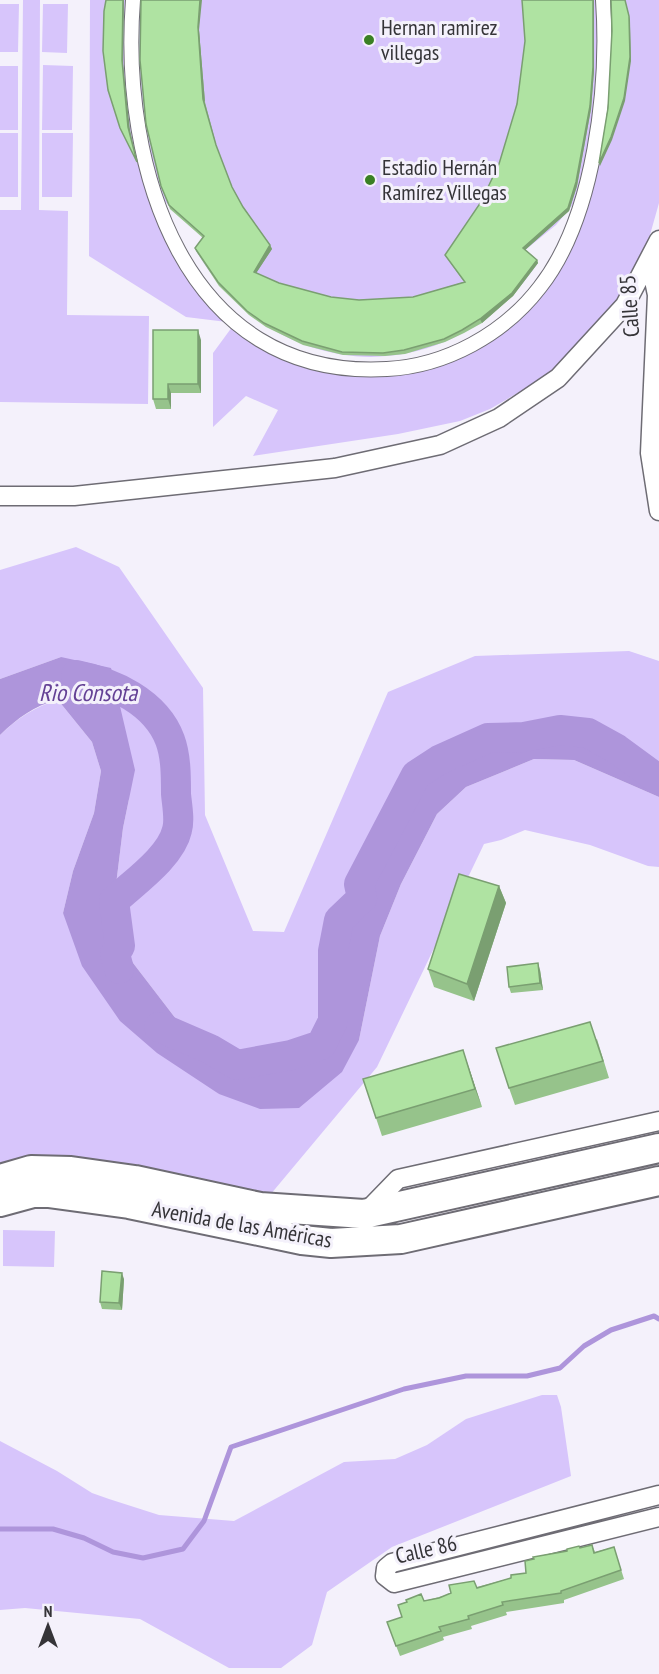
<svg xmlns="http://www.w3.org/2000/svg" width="659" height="1674" viewBox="0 0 659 1674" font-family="'PT Sans Narrow',sans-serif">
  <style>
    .green { fill: #d7c5fb; fill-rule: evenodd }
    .water { fill: #ae95db }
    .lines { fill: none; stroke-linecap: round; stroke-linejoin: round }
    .stream { stroke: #ae95db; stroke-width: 5 }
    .river { stroke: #ae95db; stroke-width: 30 }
    .pedestrian-casing { stroke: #6e6c74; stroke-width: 16 }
    .minor-casing { stroke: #6e6c74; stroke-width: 21 }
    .primary-casing { stroke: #6e6c74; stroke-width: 32 }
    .pedestrian { stroke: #fff; stroke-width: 14 }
    .minor { stroke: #fff; stroke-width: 18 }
    .primary { stroke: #fff; stroke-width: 28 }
    .wall { fill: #96c38b }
    .shaded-wall { fill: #7a9f71 }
    .building { fill: #afe3a2; stroke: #7a9f71; stroke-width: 1.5 }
    .poi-dot { fill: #3a8024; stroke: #f4f1fb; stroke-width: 2 }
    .labels { text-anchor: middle; stroke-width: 6; stroke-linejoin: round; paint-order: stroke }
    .poi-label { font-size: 22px; fill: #353438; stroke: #f4f1fb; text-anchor: start }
    .street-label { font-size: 22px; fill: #353438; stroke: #f4f1fb }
    .water-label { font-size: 24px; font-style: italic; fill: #644195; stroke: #f4f1fb }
  </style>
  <rect width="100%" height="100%" fill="#f4f1fb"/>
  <path class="green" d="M23 0H40L39 210 68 211 67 315 149 316 148 404 0 402V210H21Z
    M90 0H659V203L646 249 617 302 554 372 490 409 460 421 398 434 253 456 278 410 246 396 213 427V353L235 323 186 317 89 256ZM581 195 541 287 465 348 371 370 276 349 201 288 162 199 205 239 196 251C276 386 449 394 538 263L524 251 556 225Z
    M0 4H19L18 52H0Z
    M43 4H68L67 53 42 52Z
    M43 65 73 66 72 130H42Z
    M0 66H18V130H0Z
    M0 133H18V197H0Z
    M42 133H73L72 197H42Z
    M76 547 119 567 203 688 205 815 253 931 284 932 388 692 475 656 629 651 659 661V763L616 741 560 730 531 728 402 802 375 858 348 933 333 1021 321 1045 268 1072 237 1065 196 1045 120 946 114 901 123 828 129 799 61 657 0 679V570Z
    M58 700 92 742 101 771 94 813 73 871 63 913 219 1094 359 1040 380 936 401 884 437 814 466 787 534 759 574 760 659 797V867L648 866 590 845 525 830 501 840 484 844 377 1067 260 1207 0 1179V735C18 718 34 707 58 700Z
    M3 1230 55 1231 54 1267 3 1266Z
    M542 1395H557L561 1407 571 1476 392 1547 327 1592 312 1645 281 1668H229L140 1619 25 1608 0 1610V1441L57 1471 92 1493 109 1499 159 1515 234 1521 344 1462 395 1459 427 1445 466 1419Z"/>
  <path class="water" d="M61 657 111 668 135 770 123 828 114 901 120 946 196 1045 237 1065 267 1072 321 1045 333 1022 348 933 375 858 416 775 439 760 488 738 531 728 560 730 616 741 659 763V797L574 760 534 759 466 787 437 814 401 884 380 936 359 1040 342 1072 299 1108 260 1109 219 1094 157 1053 120 1021 82 966 63 913 73 871 94 813 101 771 92 742 58 700C33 706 18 718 0 735V679Z"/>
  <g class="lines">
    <path class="stream" d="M0 1529H53L84 1538 113 1552 143 1558 183 1549 204 1521 231 1447 404 1389 466 1376H527L560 1368 584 1346 611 1330 654 1316 659 1319"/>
    <path class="river" d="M76 675C112 682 156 702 170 740 176 756 176 776 176 794 177 805 180 820 177 830 171 857 133 883 114 901L120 946 115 954 119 969
      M159 1027 210 1049 237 1065 291 1055 321 1045 333 1021V951L339 920 362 898 359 884 416 775 439 760 488 738 524 737 560 730 588 733 617 749 659 780"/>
    <g class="pedestrian-casing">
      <path id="pedestrian" d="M133 0C120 165 183 381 387 369 446 366 504 334 540 287 595 217 609 86 603 0"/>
    </g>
    <g class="minor-casing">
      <path id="minor" d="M650 261 657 295 650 453 659 511
        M0 496H74L335 468 440 445 499 418 558 378 625 305 659 240
        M366 1212 398 1179 659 1121
        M659 1495 392 1563 386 1568 385 1576 394 1583 659 1517"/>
    </g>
    <g class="primary-casing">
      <path id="primary" d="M0 1179 31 1170 71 1171 135 1180 260 1207 364 1214 659 1148
        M0 1202 33 1193H48L129 1204 302 1240 331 1243 401 1239 659 1181"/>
    </g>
    <use href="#pedestrian" class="pedestrian"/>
    <use href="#minor" class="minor"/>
    <use href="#primary" class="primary"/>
  </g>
  <path class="wall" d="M199 30 205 102 217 148 232 187 243 207 270 245 272 249 256 273 279 283 331 297 359 300 413 297 464 282 447 258 445 255 594 71 591 109 577 186 569 211 525 250 537 260 538 263 513 296 482 323 464 333 445 342 405 354 385 356 343 355 303 345 266 327 249 315 219 286 196 251 195 248 203 238 170 209 161 186Z
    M201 340V393H171V409H156L153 399Z
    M499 886 506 903 474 1001 434 987 428 969Z
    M540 970 543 990 511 993 509 987Z
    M597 1039 609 1078 515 1105 509 1088Z
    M469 1068 482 1107 382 1136 376 1118Z
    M124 1279 122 1310 102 1309 100 1302Z
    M592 1545 595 1552 614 1547 624 1579 564 1600V1603L506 1612 507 1615 471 1626 472 1629 443 1637 444 1640 400 1656 387 1622 402 1617 424 1601 511 1578 526 1573 534 1559Z"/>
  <path class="shaded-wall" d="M123 0H124L123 64 130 130 138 166 128 127 122 60Z
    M200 0H202L199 30 205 102 203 99 198 27Z
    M593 0H594V71L591 109 577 186 569 211 524 251 523 248Z
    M625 0 630 20 631 61 625 101 612 140 600 166 599 163Z
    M270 245 272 249 255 275 254 272Z
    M537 260 538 263 513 296 482 323 480 319Z
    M198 330 201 340V393L198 384Z
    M168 384 171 393V409L168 399Z
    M499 886 506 903 474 1001 467 984Z
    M538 963 540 970 543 990 540 983Z
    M463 1050 482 1107 475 1089Z
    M122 1273 124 1279 122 1310 119 1303Z"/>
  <path class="building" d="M106 0H123L122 60 128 127 137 162 120 128 108 90 103 51 104 11Z
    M141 0H200L198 27 203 99 216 145 232 187 243 207 270 245 254 272 279 283 331 297 359 300 413 297 465 282 445 255 481 202 499 164 517 104 525 41 522 0H593V67L590 106 576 182 568 208 523 248 537 260 512 293 480 319 462 330 444 339 404 350 383 353 342 352 302 341 264 323 247 311 218 282 195 248 204 236 169 205 161 186 146 124 140 60Z
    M611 0H625L629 16 630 57 624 98 611 137 599 163 608 108 612 31Z
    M153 330H198V384H168V399H153Z
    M459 874 499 886 467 984 428 969Z
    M538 963 540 983 509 987 507 967Z
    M590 1022 603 1061 509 1088 496 1048Z
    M463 1050 475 1089 376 1118 363 1079Z
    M102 1271 122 1273 119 1303 100 1302Z
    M592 1545 594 1553 614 1547 621 1570 561 1591V1593L502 1602 503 1605 468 1616 469 1619 439 1627 441 1631 396 1646 387 1622 402 1617 398 1605 407 1602 406 1600 421 1594 424 1601 439 1598 451 1593 449 1585 474 1581 477 1588 511 1578V1575L526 1573 525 1561 534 1559 533 1557 567 1551V1549L579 1546 580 1548Z"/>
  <g class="poi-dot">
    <circle cx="369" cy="40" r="6"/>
    <circle cx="370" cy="180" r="6"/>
  </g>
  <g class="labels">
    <g class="poi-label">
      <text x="381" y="35">Hernan ramirez<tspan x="381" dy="25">villegas</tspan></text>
      <text x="382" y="175">Estadio Hernán<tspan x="382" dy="25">Ramírez Villegas</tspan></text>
    </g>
    <g class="street-label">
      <text transform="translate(629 306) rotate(-94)" y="8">Calle 85</text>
      <text transform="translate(242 1224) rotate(10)" y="8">Avenida de las Américas</text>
      <text transform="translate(426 1549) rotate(-13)" y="8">Calle 86</text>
    </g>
    <g class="water-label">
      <text x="88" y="701">Rio Consota</text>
    </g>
  </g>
  <g transform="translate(48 1626)" stroke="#f4f1fb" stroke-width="4.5" paint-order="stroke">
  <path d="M0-4.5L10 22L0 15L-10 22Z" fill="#353438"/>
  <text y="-9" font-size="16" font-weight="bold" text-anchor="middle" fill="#353438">N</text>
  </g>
</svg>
